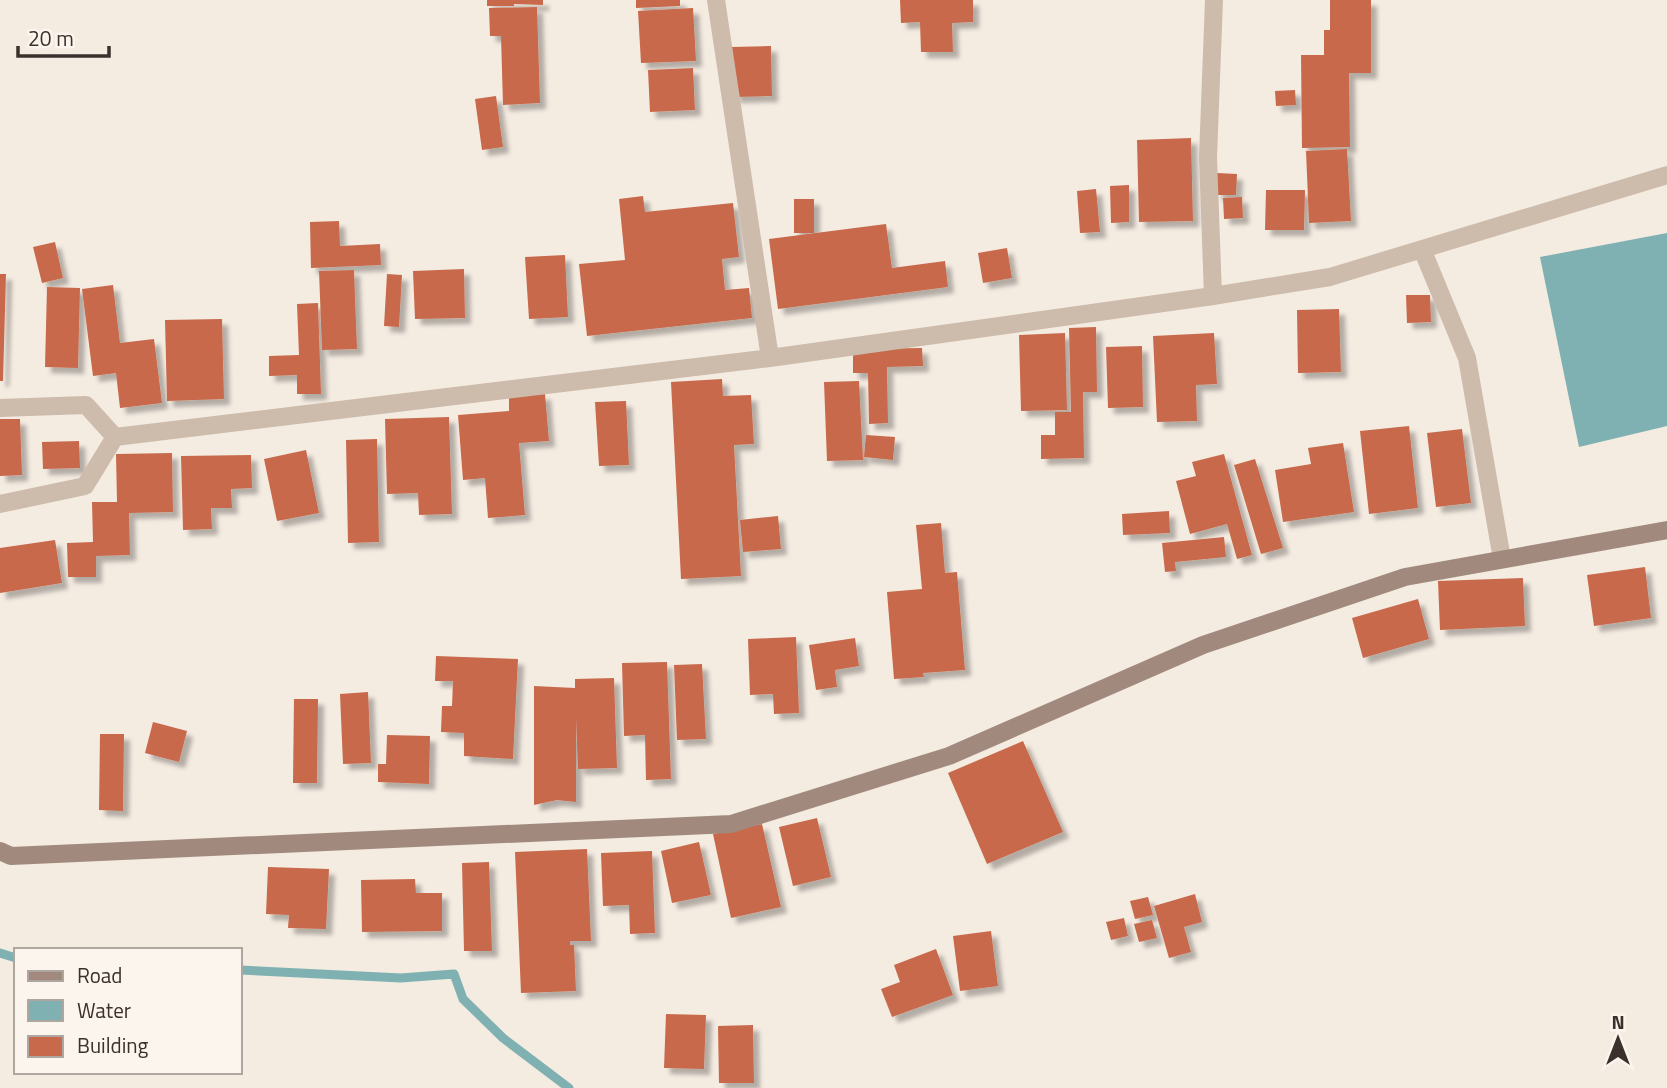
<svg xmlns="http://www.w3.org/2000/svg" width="1667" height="1088" viewBox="0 0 1667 1088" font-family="'Titillium Web',sans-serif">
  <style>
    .water { fill: #7fb0b2 }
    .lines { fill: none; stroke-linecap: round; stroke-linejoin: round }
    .stream { stroke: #7fb0b2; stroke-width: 9 }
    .building { fill: #c8694b; filter: url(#shadow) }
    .street { stroke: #cdbbac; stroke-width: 18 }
    .secondary { stroke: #a18a7d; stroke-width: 18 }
  </style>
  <defs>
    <filter id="shadow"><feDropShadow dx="6" dy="6" stdDeviation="2" flood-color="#0004"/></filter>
  </defs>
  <rect width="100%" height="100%" fill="#f4ebe1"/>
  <path class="water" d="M1667 233V426L1579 447 1540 257Z"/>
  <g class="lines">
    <path class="stream" d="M0 953 16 958
      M240 970 401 978 454 974 463 999 503 1038 569 1088"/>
  </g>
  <path class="building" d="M487 0H543V5L514 4V6H487Z
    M636 0H680V6L636 8Z
    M900 0H973V22L952 23 953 52H921L920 22 901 23Z
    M1330 0H1371V73H1349L1350 147 1302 148 1301 55H1324V30H1330Z
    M537 7 540 103 503 105 501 36H490L489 8Z
    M693 8 696 61 641 63 638 11Z
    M771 46 772 96 734 97 732 47Z
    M693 68 695 110 650 112 648 70Z
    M1295 90 1296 105 1276 106 1275 91Z
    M496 96 503 147 482 150 475 99Z
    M1191 138 1193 221 1139 222 1137 140Z
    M1347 149 1351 221 1309 223 1306 151Z
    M1217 173 1237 174 1236 195H1216Z
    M1129 185V222L1111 223 1110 186Z
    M1096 189 1100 232 1080 233 1077 191Z
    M1266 190H1305L1304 230H1265Z
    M643 196 645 212 733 203 739 257 722 259 725 290 749 288 752 318 587 336 579 264 625 260 619 199Z
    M1242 197 1243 218 1224 219 1223 198Z
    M794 199H814V233H794Z
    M339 221 340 246 380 244 381 265 311 268 310 222Z
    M886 224 892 268 945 261 948 287 778 309 769 239Z
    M55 242 63 278 42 283 33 247Z
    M1007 248 1012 278 983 283 978 253Z
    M565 255 568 317 529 319 525 257Z
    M464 269 465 318 415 319 413 271Z
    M354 270 357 349 322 350 319 271Z
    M0 274H6L3 381H0Z
    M387 274 402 275 399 327 384 326Z
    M113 285 120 343 154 339 162 403 120 408 116 373 93 376 82 289Z
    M47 287 80 288 78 368 45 367Z
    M1406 295H1430L1431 322 1407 323Z
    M318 303 321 394H297V375L269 376V356L299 355 297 304Z
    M1339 309 1341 372 1298 373 1297 310Z
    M222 319 224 399 167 401 165 320Z
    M1096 327 1097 392H1083L1084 458 1041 459V435H1055V412H1071L1069 328Z
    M1065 333 1067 410 1021 411 1019 335Z
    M1214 333 1217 384 1196 385 1197 421 1157 422 1153 336Z
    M1142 346 1143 407 1108 408 1106 347Z
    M922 348 923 366 887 367 888 423 869 424 868 373H853V349Z
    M722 379 723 396 751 395 754 444 734 445 741 576 681 579 671 382Z
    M859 381 863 460 827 461 824 382Z
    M545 394 549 441 519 443 525 515 488 518 485 478 463 480 458 415 509 411V396Z
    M626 401 629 465 599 466 595 402Z
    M449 417 452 514 419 515 418 493 387 494 385 419Z
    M0 419H20L22 475 0 476Z
    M1409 426 1418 508 1369 514 1360 431Z
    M1462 429 1471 503 1436 507 1427 433Z
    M866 435 895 437 893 460 864 457Z
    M377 439 379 542 348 543 346 440Z
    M79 441 80 468 43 469 42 442Z
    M1343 443 1354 512 1283 522 1275 470 1311 464 1308 448Z
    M306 450 319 513 277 521 264 459Z
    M172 453 173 512 129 513 130 555 96 556V577H68L67 543 93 542 92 502H117L116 454Z
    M1224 454 1252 555 1237 559 1227 524 1190 534 1176 481 1196 476 1192 462Z
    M251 455 252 488 231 489 232 508H211L212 529 183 530 181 456Z
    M1255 459 1283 548 1261 554 1234 465Z
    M1169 511 1170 533 1123 535 1122 514Z
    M778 516 781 549 743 552 740 520Z
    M941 523 945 573 957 572 965 670 923 673 924 677 894 679 887 592 922 589 916 525Z
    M1224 537 1226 557 1175 562 1176 571 1165 572 1162 543Z
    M55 540 62 583 0 593V548Z
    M1645 567 1651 618 1594 626 1587 575Z
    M1523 578 1525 626 1440 630 1438 581Z
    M1418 599 1429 639 1363 658 1352 618Z
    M796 637 799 713 774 714 773 694 750 695 748 639Z
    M855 638 859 666 835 670 837 687 816 690 809 645Z
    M436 656 518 659 513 759 464 756V733L441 732 442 706H452L453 681H435Z
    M667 662 671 779 646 780 645 735 624 736 622 663Z
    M702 664 706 739 677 740 674 665Z
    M614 678 617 768 578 769 576 718V802L557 800 534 805V686L575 688V679Z
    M368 692 371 763 343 764 340 694Z
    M294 699H318L317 783H293Z
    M153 722 187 731 179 762 145 753Z
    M100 734H124L123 811 99 810Z
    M387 735 430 736 429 784 378 782V764H386Z
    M1023 741 1063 832 987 864 948 773Z
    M817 818 831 877 793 886 779 827Z
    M762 824 781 907 731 918 713 834Z
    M699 842 711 895 672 903 661 851Z
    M587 849 591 941H570V945H574L576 991 521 993 515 852Z
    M652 851 655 933 630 934 629 905 603 906 601 853Z
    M489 862 492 951H464L462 863Z
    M268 867 329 869 326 929 288 928 289 915 266 914Z
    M415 879 416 893H442V931L362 932 361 880Z
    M1195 894 1202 922 1184 927 1191 952 1169 958 1154 906Z
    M1148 897 1153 915 1135 919 1130 901Z
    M1124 918 1128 936 1111 940 1106 922Z
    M1152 920 1157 938 1139 942 1134 924Z
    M991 931 998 986 960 991 953 936Z
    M936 949 953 995 892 1017 881 989 900 982 894 965Z
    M666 1014 706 1015 704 1069 664 1068Z
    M753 1025 754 1083H719L718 1026Z"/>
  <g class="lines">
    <path class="street" d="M716 0 770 358
      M1422 249 1467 358 1502 559
      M1213 296 1208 157 1214 0
      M0 408 86 405 115 437
      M0 504 85 486 115 437 770 358 1213 296 1330 277 1667 175"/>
    <path class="secondary" d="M0 851 11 856 731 824 949 756 1203 645 1405 577 1667 530"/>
  </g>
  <rect x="14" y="948" width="228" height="126" fill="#fbf5ee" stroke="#aea6a0" stroke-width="2"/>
  <rect x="28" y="971" width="35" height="10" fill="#a18a7d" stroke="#aea6a0" stroke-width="2"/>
  <text x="77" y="983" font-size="21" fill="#3b302b">Road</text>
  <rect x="28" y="1000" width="35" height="21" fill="#7fb0b2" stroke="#aea6a0" stroke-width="2"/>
  <text x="77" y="1018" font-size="21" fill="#3b302b">Water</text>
  <rect x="28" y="1036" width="35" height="21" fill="#c8694b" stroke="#aea6a0" stroke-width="2"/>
  <text x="77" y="1053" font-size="21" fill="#3b302b">Building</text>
  <g transform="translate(1618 1039)" stroke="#fbf5ee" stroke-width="5" paint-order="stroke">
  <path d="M0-5L12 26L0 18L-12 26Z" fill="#3b302b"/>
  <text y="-10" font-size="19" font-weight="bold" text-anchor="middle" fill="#3b302b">N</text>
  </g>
  <path d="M18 46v10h91v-10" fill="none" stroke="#3b302b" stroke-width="3.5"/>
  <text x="28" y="46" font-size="21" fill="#3b302b" stroke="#fbf5ee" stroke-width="5" paint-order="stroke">20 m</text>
</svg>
